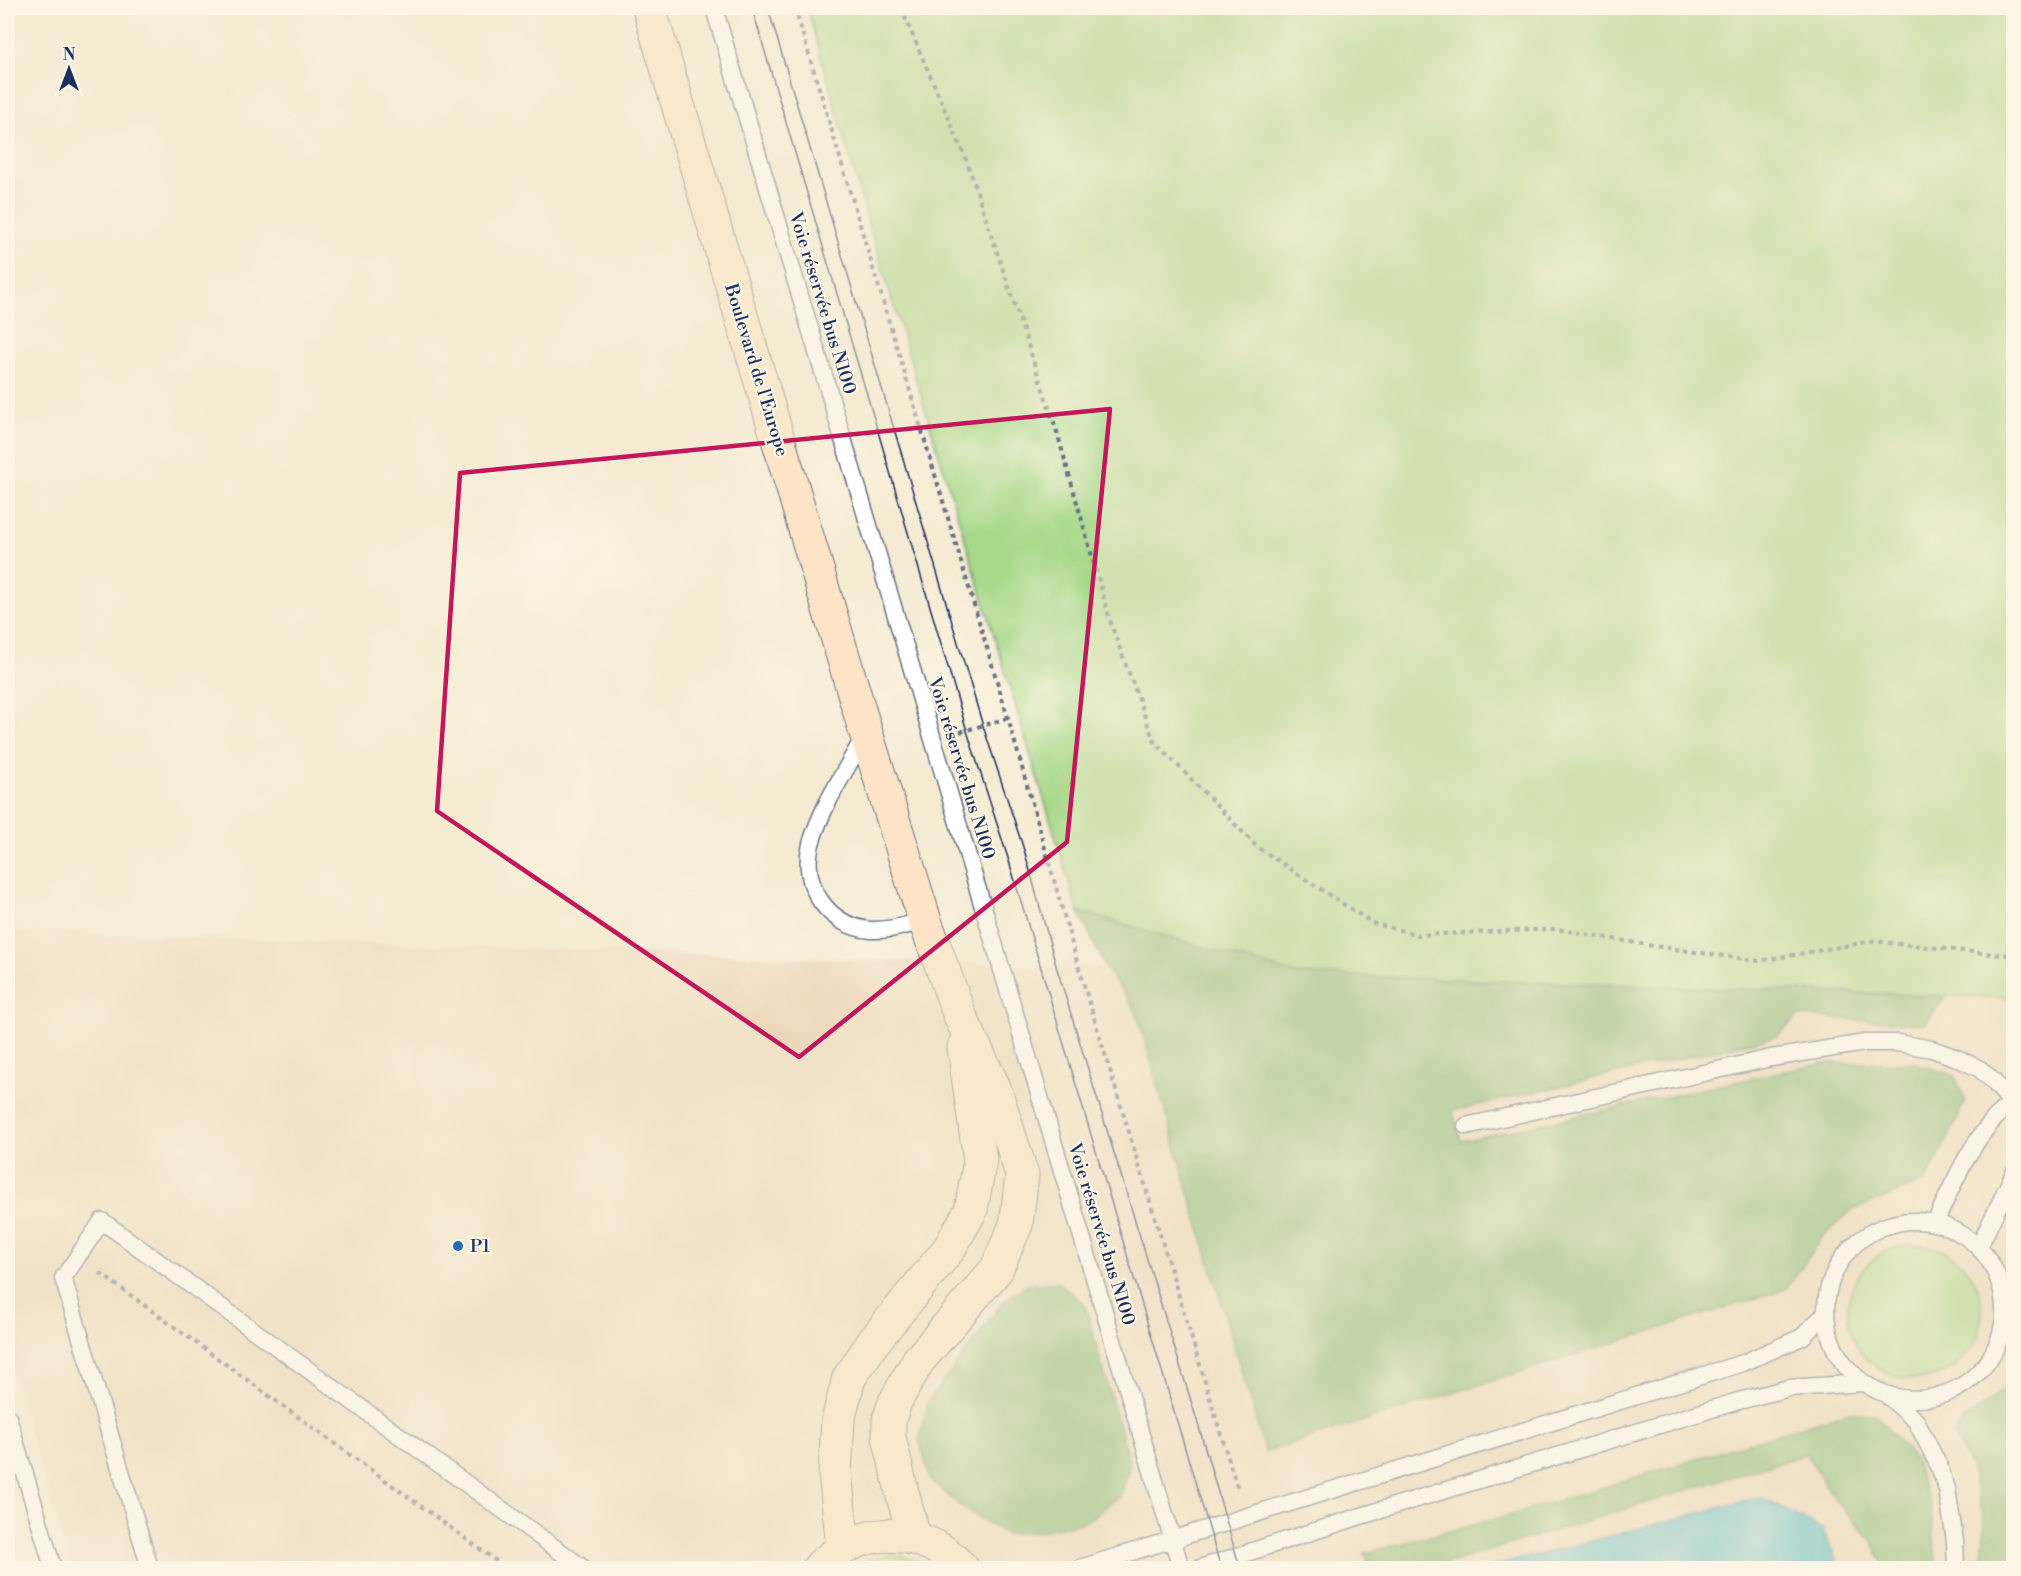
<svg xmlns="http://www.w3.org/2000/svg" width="2021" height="1576" viewBox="0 0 2021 1576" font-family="'Libre Bodoni',serif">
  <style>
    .built { fill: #ecd7ba }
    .green { fill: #a6d887; stroke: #608472; stroke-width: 1.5 }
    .forest { fill: #84b874; stroke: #507469; stroke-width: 1.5 }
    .water { fill: #52bcce; stroke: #367696; stroke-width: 1.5 }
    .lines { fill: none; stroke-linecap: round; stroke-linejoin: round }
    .lane-casing { stroke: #677187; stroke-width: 19 }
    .secondary-casing { stroke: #677187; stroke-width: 35 }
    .path { stroke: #677187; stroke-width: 4; stroke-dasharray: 4.5 4.5; stroke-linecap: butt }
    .lane { stroke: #fff; stroke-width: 16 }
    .secondary { stroke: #fee4c6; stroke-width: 33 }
    .tram { stroke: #1b2f5e; stroke-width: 1.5 }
    .marked { fill: none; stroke: #c2185b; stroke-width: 4.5; stroke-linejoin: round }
    .poi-dot { fill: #1f6fb2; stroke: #fcf5e5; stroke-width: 2 }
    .labels { text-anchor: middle; stroke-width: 4.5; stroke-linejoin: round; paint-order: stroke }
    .street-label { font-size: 18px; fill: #1b2f5e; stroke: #fcf5e5 }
    .poi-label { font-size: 18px; fill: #1b2f5e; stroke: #fcf5e5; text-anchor: start }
  </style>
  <rect width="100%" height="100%" fill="#fcf5e5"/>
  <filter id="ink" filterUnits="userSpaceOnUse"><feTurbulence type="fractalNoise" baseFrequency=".0167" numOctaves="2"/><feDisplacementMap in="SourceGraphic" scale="12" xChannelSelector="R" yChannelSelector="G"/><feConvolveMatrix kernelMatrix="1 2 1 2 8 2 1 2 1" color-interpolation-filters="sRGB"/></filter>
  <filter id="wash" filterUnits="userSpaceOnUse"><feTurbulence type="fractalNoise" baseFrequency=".008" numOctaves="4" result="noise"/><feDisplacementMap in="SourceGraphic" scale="24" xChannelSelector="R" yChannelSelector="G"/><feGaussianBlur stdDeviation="1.35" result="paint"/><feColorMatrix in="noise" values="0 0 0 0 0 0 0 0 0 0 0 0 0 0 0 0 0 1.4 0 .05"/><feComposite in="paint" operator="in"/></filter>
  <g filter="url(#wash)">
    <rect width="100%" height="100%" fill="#f4ebd2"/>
    <path class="built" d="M8 931 2013 998V1568H70L8 1358Z"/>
    <path class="green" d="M807 8H2013V998L1295 974 1078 911 870 228Z
      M1848 1312a67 67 0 1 1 134 0a67 67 0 1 1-134 0Z
      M890 1555C906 1556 920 1559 933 1568H852L870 1559Z"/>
    <path class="forest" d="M1078 911 1296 974 1946 996 1925 1024 1798 1016 1777 1036 1453 1111 1461 1141 1823 1063H1914L1954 1075 1965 1099 1957 1120 1926 1181 1851 1211 1822 1237 1786 1289 1265 1452 1136 1011 1106 968Z
      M1057 1282 1085 1305 1130 1464 1121 1495 1085 1522 1038 1531 1006 1534 960 1506 930 1479 919 1439 928 1402 1004 1301 1026 1285Z
      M2013 1375V1568H1981L1985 1522 1971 1469 1954 1434 1964 1420 2006 1388Z
      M1850 1412 1876 1415 1914 1459 1930 1504 1937 1568H1886L1871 1539 1836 1501 1806 1454 1432 1568H1370L1365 1553 1515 1514Z"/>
    <path class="water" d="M1760 1497 1822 1529 1840 1568H1488Z"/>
  </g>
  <g filter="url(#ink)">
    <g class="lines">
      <g class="lane-casing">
        <path id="lane" d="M714 8 1181 1568
          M866 733C847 769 822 805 811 844 800 885 828 927 871 930 889 931 907 925 925 921
          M1466 1126 1771 1058 1865 1043H1898L1932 1049 1957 1058 1980 1069 1993 1081 2011 1102
          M1826 1310a89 89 0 1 1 178 0a89 89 0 1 1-178 0Z
          M1935 1223C1955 1179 1975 1131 2014 1100
          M1979 1247 2014 1173
          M1887 1395 1916 1421 1939 1466 1947 1489 1955 1541 1956 1568
          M8 1417 53 1568
          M150 1568 63 1278 102 1221 583 1568
          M1080 1568 1743 1363 1802 1337 1826 1313
          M1200 1568 1361 1516 1735 1402 1789 1388 1864 1383"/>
      </g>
      <g class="secondary-casing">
        <path id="secondary" d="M649 8 866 733 925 921 960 1016 995 1090 1022 1175 1016 1225 996 1270 918 1361 895 1402 889 1420V1437L903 1496 914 1537
          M843 1547 835 1472 838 1420 849 1378 874 1341 949 1249 971 1210 980 1160 964 1047
          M819 1568C823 1563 828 1560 833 1556 864 1530 907 1529 941 1550 949 1554 955 1562 962 1568"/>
      </g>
      <path class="path" d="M795 8 1008 718 1080 972 1238 1490
        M901 8 966 159 1057 432 1112 627 1154 741 1257 847 1372 923 1419 935 1557 929 1647 945 1759 961 1873 941 1991 954 2014 955
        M960 732 1008 718
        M100 1273 506 1568"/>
      <use href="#lane" class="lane"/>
      <use href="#secondary" class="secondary"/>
      <path class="tram" d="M752 8 967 731 1008 858 1221 1568
        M768 8 983 726 1025 853 1057 969 1196 1417 1240 1568"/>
    </g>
  </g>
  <path d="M0 0H2021V1576H0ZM1110 409 1067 842 799 1057 437 811 460 473Z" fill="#f4ebd2" fill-opacity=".55" fill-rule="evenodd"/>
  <path class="marked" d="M1110 409 1067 842 799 1057 437 811 460 473Z"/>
  <circle class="poi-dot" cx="458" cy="1246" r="6"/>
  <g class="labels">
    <g class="street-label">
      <text transform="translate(823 303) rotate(73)" y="6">Voie réservée bus N100</text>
      <text transform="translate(757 370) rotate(73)" y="6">Boulevard de l'Europe</text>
      <text transform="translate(962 768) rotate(73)" y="6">Voie réservée bus N100</text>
      <text transform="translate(1102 1234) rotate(73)" y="6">Voie réservée bus N100</text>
    </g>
    <g class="poi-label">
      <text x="470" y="1252">P1</text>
    </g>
  </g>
  <rect width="2021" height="1576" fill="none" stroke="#fcf5e5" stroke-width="30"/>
  <g transform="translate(69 69)" stroke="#fcf5e5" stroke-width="4.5" paint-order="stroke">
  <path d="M0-4.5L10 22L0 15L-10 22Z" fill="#1b2f5e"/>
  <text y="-9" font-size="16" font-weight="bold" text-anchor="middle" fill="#1b2f5e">N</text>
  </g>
</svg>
